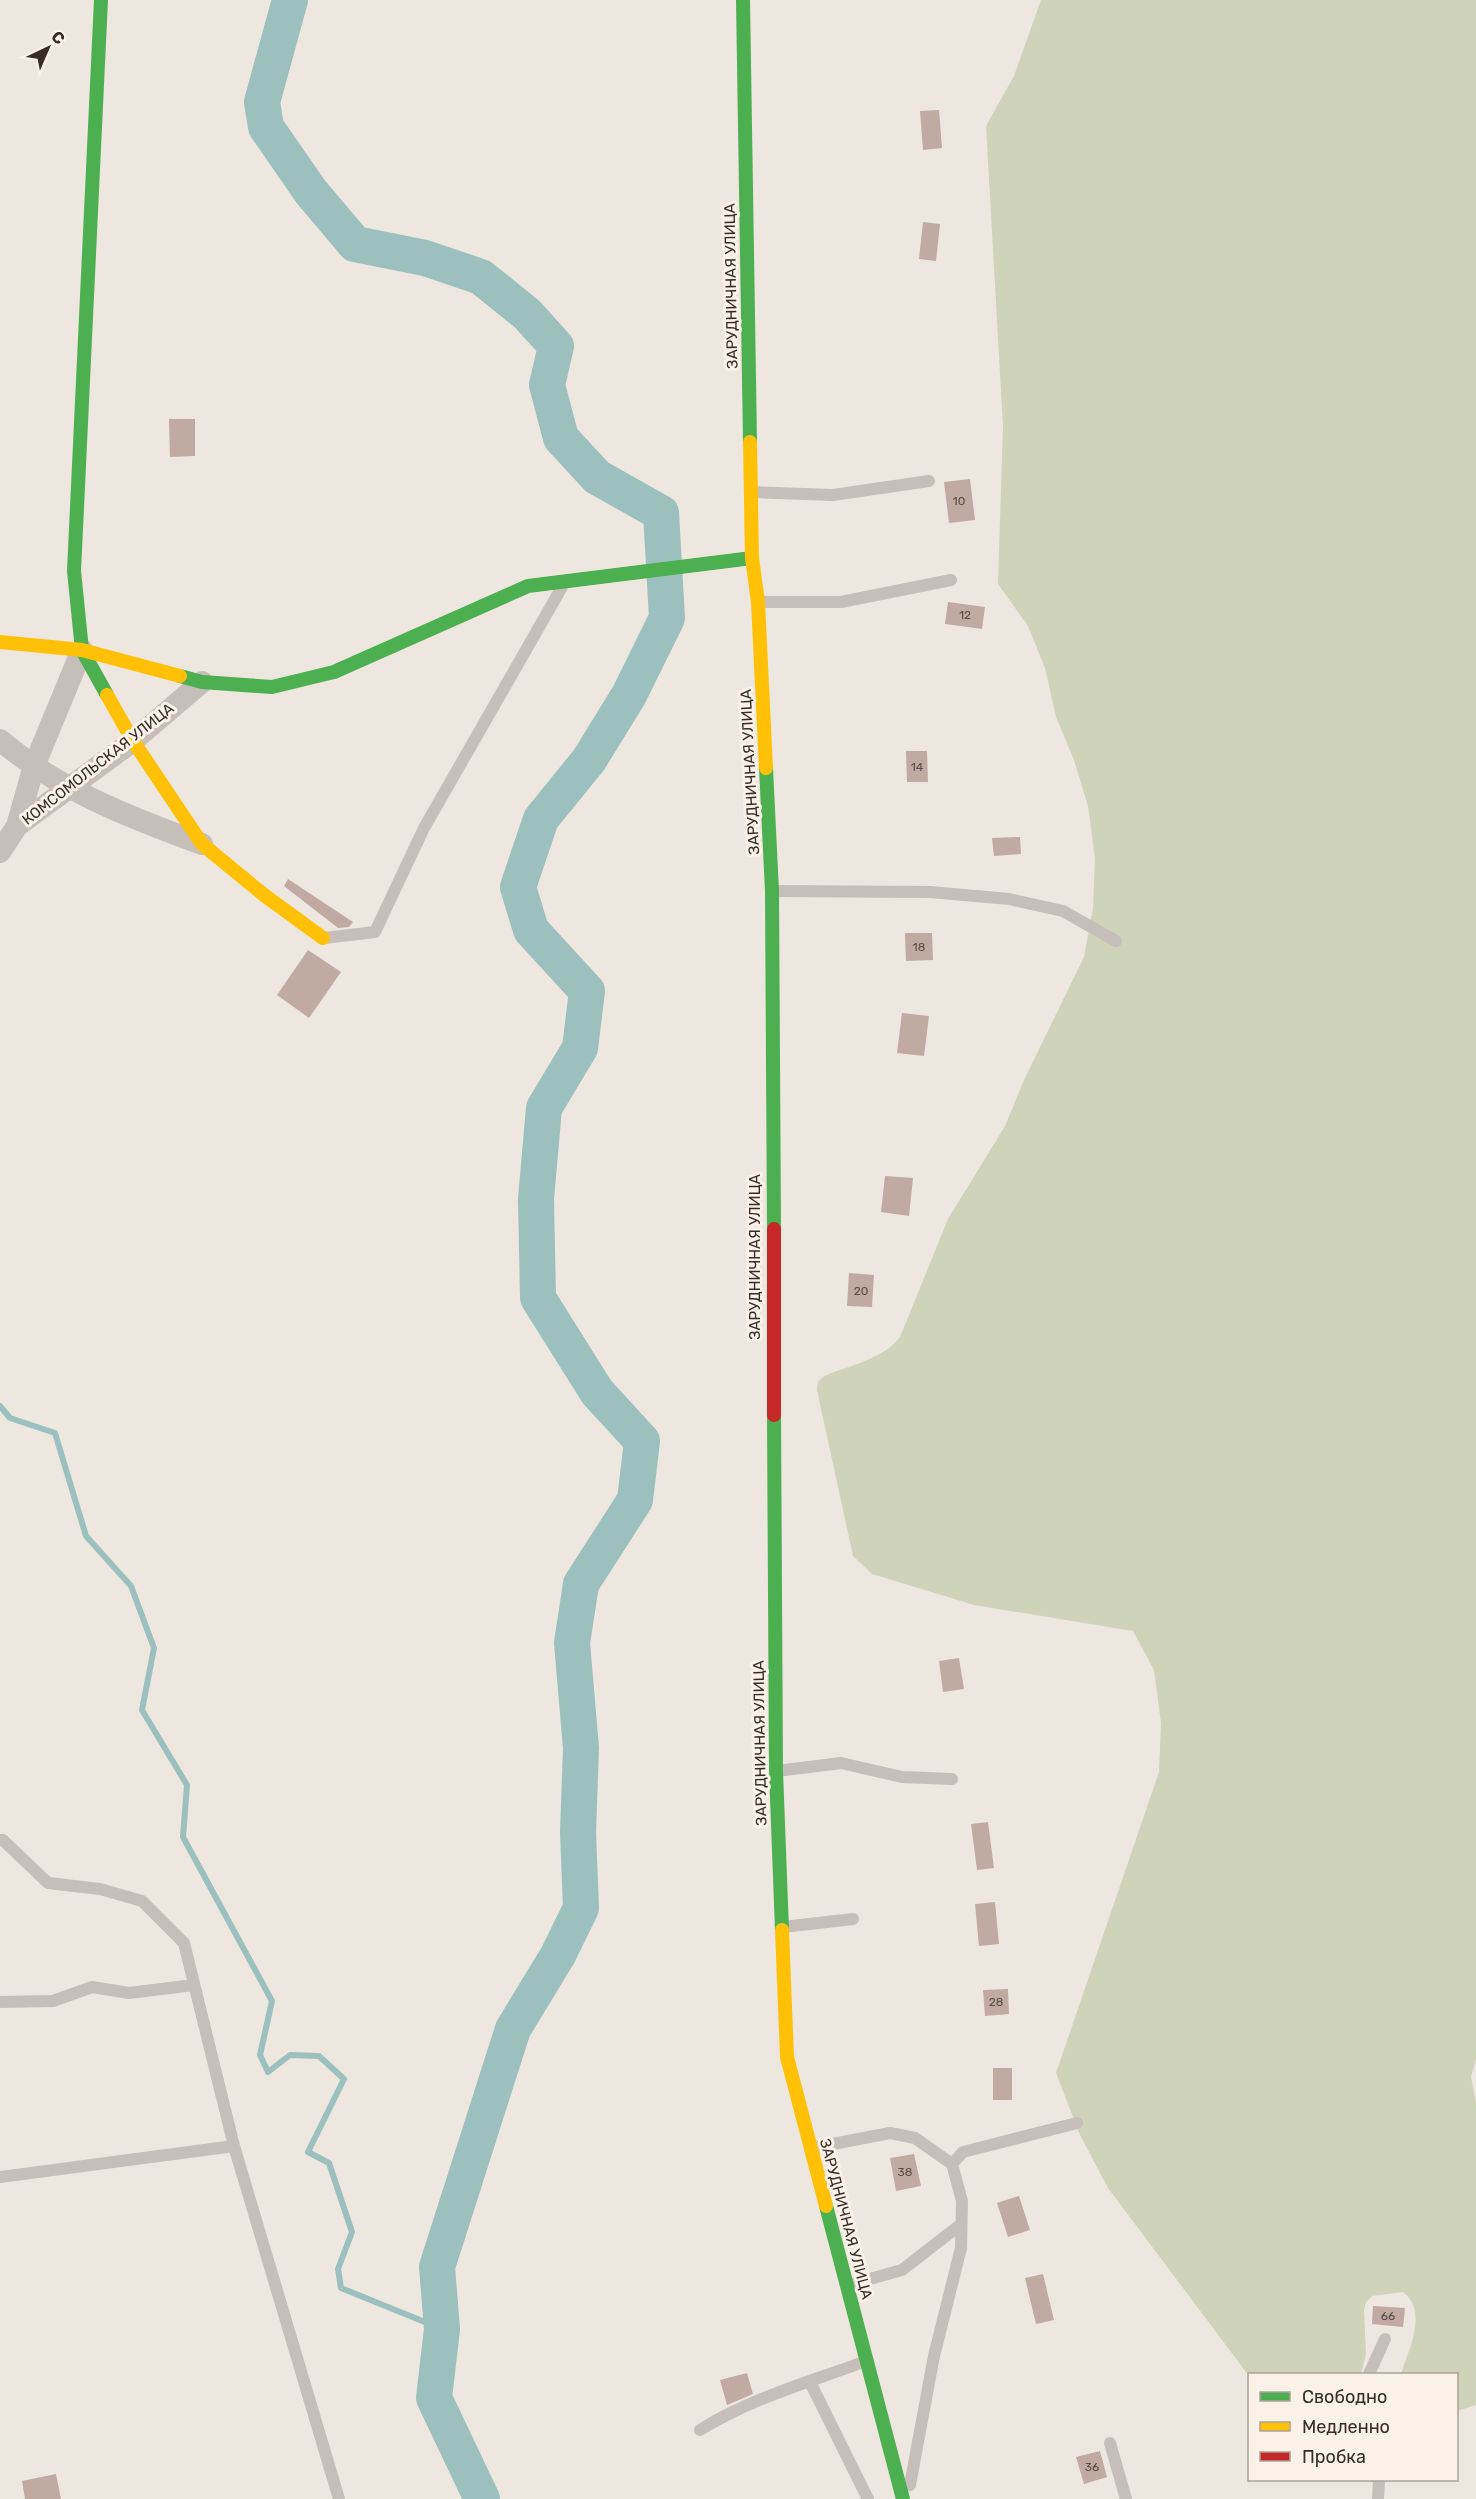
<svg xmlns="http://www.w3.org/2000/svg" width="1476" height="2499" viewBox="0 0 1476 2499" font-family="Rubik,sans-serif">
  <style>
    .green { fill: #ced3ba }
    .lines { fill: none; stroke-linecap: round; stroke-linejoin: round }
    .stream { stroke: #9cc0be; stroke-width: 6 }
    .river { stroke: #9cc0be; stroke-width: 36 }
    .building { fill: #c1aaa1 }
    .lane { stroke: #c6bfb9; stroke-width: 12 }
    .street { stroke: #c6bfb9; stroke-width: 22 }
    .fast { stroke: #4caf50; stroke-width: 14 }
    .slow { stroke: #ffc107; stroke-width: 14 }
    .jam { stroke: #c62828; stroke-width: 14 }
    .labels { text-anchor: middle; stroke-width: 6; stroke-linejoin: round; paint-order: stroke }
    .number-label { font-size: 12px; fill: #5a4c46 }
    .street-label { font-size: 15px; fill: #372c27; stroke: #faf1e7 }
  </style>
  <rect width="100%" height="100%" fill="#ede7e0"/>
  <path class="green" d="M1041 0H1476V2059L1471 2077 1476 2102V2405L1457 2411 1456 2374H1401C1408 2351 1429 2311 1403 2292L1372 2296 1366 2302 1364 2310 1366 2354 1361 2374 1249 2376 1108 2188 1080 2135 1056 2073 1159 1772 1161 1723 1154 1670 1133 1631 974 1605 872 1574 853 1556 817 1390 818 1382 824 1376C848 1366 884 1359 900 1337L948 1219 1005 1126 1024 1080 1084 957 1093 908 1095 858 1088 806 1074 760 1056 717 1045 668 1028 626 998 584 1003 426 986 126 1014 76Z"/>
  <g class="lines">
    <path class="stream" d="M0 1406 10 1418 55 1433 86 1536 131 1586 154 1648 142 1710 187 1785 183 1837 272 2001 260 2055 268 2072 290 2055 319 2056 344 2079 308 2152 329 2163 352 2232 338 2269 341 2288 442 2329"/>
    <path class="river" d="M290 0 262 102 266 127 311 192 355 244 425 258 481 277 527 314 556 346 547 385 561 438 597 477 661 513 667 618 629 695 589 760 541 819 518 887 531 930 587 991 580 1048 544 1108 536 1199 538 1298 597 1392 642 1441 635 1500 581 1584 572 1643 581 1748 578 1832 581 1908 558 1955 513 2029 437 2267 442 2329 434 2398 482 2499"/>
  </g>
  <path class="building" d="M939 110 942 148 923 150 920 111Z
    M923 222 940 224 936 261 919 259Z
    M169 419H195V456L170 457Z
    M970 479 975 520 949 523 944 482Z
    M948 602 985 607 982 629 945 624Z
    M906 751H927L928 782H907Z
    M1020 837 1021 854 994 856 992 838Z
    M288 879 353 922 349 927 338 928 284 886Z
    M905 933H932L933 960 906 961Z
    M308 950 341 972 309 1018 277 995Z
    M902 1013 929 1016 924 1056 897 1053Z
    M885 1176 913 1178 909 1216 881 1212Z
    M849 1273 874 1275 872 1307 847 1306Z
    M959 1658 964 1689 943 1692 939 1661Z
    M988 1822 994 1868 977 1870 971 1824Z
    M995 1902 999 1944 979 1946 975 1904Z
    M1008 1989 1009 2014 985 2016 983 1990Z
    M993 2068H1012V2100H993Z
    M914 2154 921 2186 896 2191 890 2158Z
    M1019 2196 1030 2230 1008 2237 997 2203Z
    M1043 2274 1054 2320 1036 2324 1025 2278Z
    M1373 2306 1405 2308 1403 2327 1372 2324Z
    M747 2373 753 2394 727 2405 720 2380Z
    M1100 2451 1107 2477 1084 2484 1076 2457Z
    M56 2474 61 2499H25L22 2481Z"/>
  <g class="lines">
    <path class="lane" d="M751 492 833 495 929 481
      M759 602H841L951 580
      M773 891 930 892 1009 899 1063 911 1116 941
      M324 938 375 932 424 828 562 587
      M777 1771 841 1763 902 1777 952 1779
      M0 1840H3L48 1883 100 1889 142 1901 184 1943 234 2146 339 2499
      M783 1927 853 1919
      M0 2002 53 2001 92 1987 129 1993 194 1985
      M812 2148 890 2133 915 2138 952 2164 962 2201 961 2248 934 2356 910 2485
      M952 2164 963 2152 1077 2123
      M0 2177 234 2146
      M848 2285 902 2270 960 2225
      M1369 2374 1385 2339
      M810 2382 868 2499
      M700 2430C751 2398 810 2382 866 2361
      M1110 2443 1126 2499
      M1378 2499 1379 2480"/>
    <path class="street" d="M0 740C60 791 129 817 202 844
      M17 826 34 766 82 650
      M0 852 17 826 133 741 202 682"/>
    <path class="fast" d="M101 0 74 571 82 650 107 695
      M743 0 750 442
      M180 676 202 682 272 687 334 672 528 586 752 558
      M766 768 772 891 774 1229
      M774 1415 776 1771 782 1930
      M826 2206 903 2499"/>
    <path class="slow" d="M750 442 752 558 758 602 766 768
      M0 642 82 650 180 676
      M107 695 133 741 202 844 264 895 323 938
      M782 1930 787 2057 826 2206"/>
    <path class="jam" d="M774 1229V1415"/>
  </g>
  <g class="labels">
    <g class="number-label">
      <text x="959" y="505">10</text>
      <text x="965" y="619">12</text>
      <text x="917" y="771">14</text>
      <text x="919" y="951">18</text>
      <text x="861" y="1295">20</text>
      <text x="996" y="2006">28</text>
      <text x="905" y="2176">38</text>
      <text x="1388" y="2320">66</text>
      <text x="1092" y="2471">36</text>
    </g>
    <g class="street-label">
      <text transform="translate(731 286) rotate(-91)" y="5">ЗАРУДНИЧНАЯ УЛИЦА</text>
      <text transform="translate(98 764) rotate(-38)" y="5">КОМСОМОЛЬСКАЯ УЛИЦА</text>
      <text transform="translate(750 772) rotate(-93)" y="5">ЗАРУДНИЧНАЯ УЛИЦА</text>
      <text transform="translate(755 1257) rotate(-90)" y="5">ЗАРУДНИЧНАЯ УЛИЦА</text>
      <text transform="translate(760 1743) rotate(-91)" y="5">ЗАРУДНИЧНАЯ УЛИЦА</text>
      <text transform="translate(846 2219) rotate(75)" y="5">ЗАРУДНИЧНАЯ УЛИЦА</text>
    </g>
  </g>
  <rect x="1248" y="2373" width="210" height="108" fill="#faf1e7" stroke="#aca29a" stroke-width="1.5"/>
  <rect x="1260" y="2392" width="30" height="9" fill="#4caf50" stroke="#aca29a" stroke-width="1.5"/>
  <text x="1302" y="2403" font-size="18" fill="#372c27">Свободно</text>
  <rect x="1260" y="2422" width="30" height="9" fill="#ffc107" stroke="#aca29a" stroke-width="1.5"/>
  <text x="1302" y="2433" font-size="18" fill="#372c27">Медленно</text>
  <rect x="1260" y="2452" width="30" height="9" fill="#c62828" stroke="#aca29a" stroke-width="1.5"/>
  <text x="1302" y="2463" font-size="18" fill="#372c27">Пробка</text>
  <g transform="translate(48 48) rotate(44)" stroke="#faf1e7" stroke-width="4.5" paint-order="stroke">
  <path d="M0-4.5L10 22L0 15L-10 22Z" fill="#372c27"/>
  <text y="-9" font-size="16" font-weight="bold" text-anchor="middle" fill="#372c27">С</text>
  </g>
</svg>
